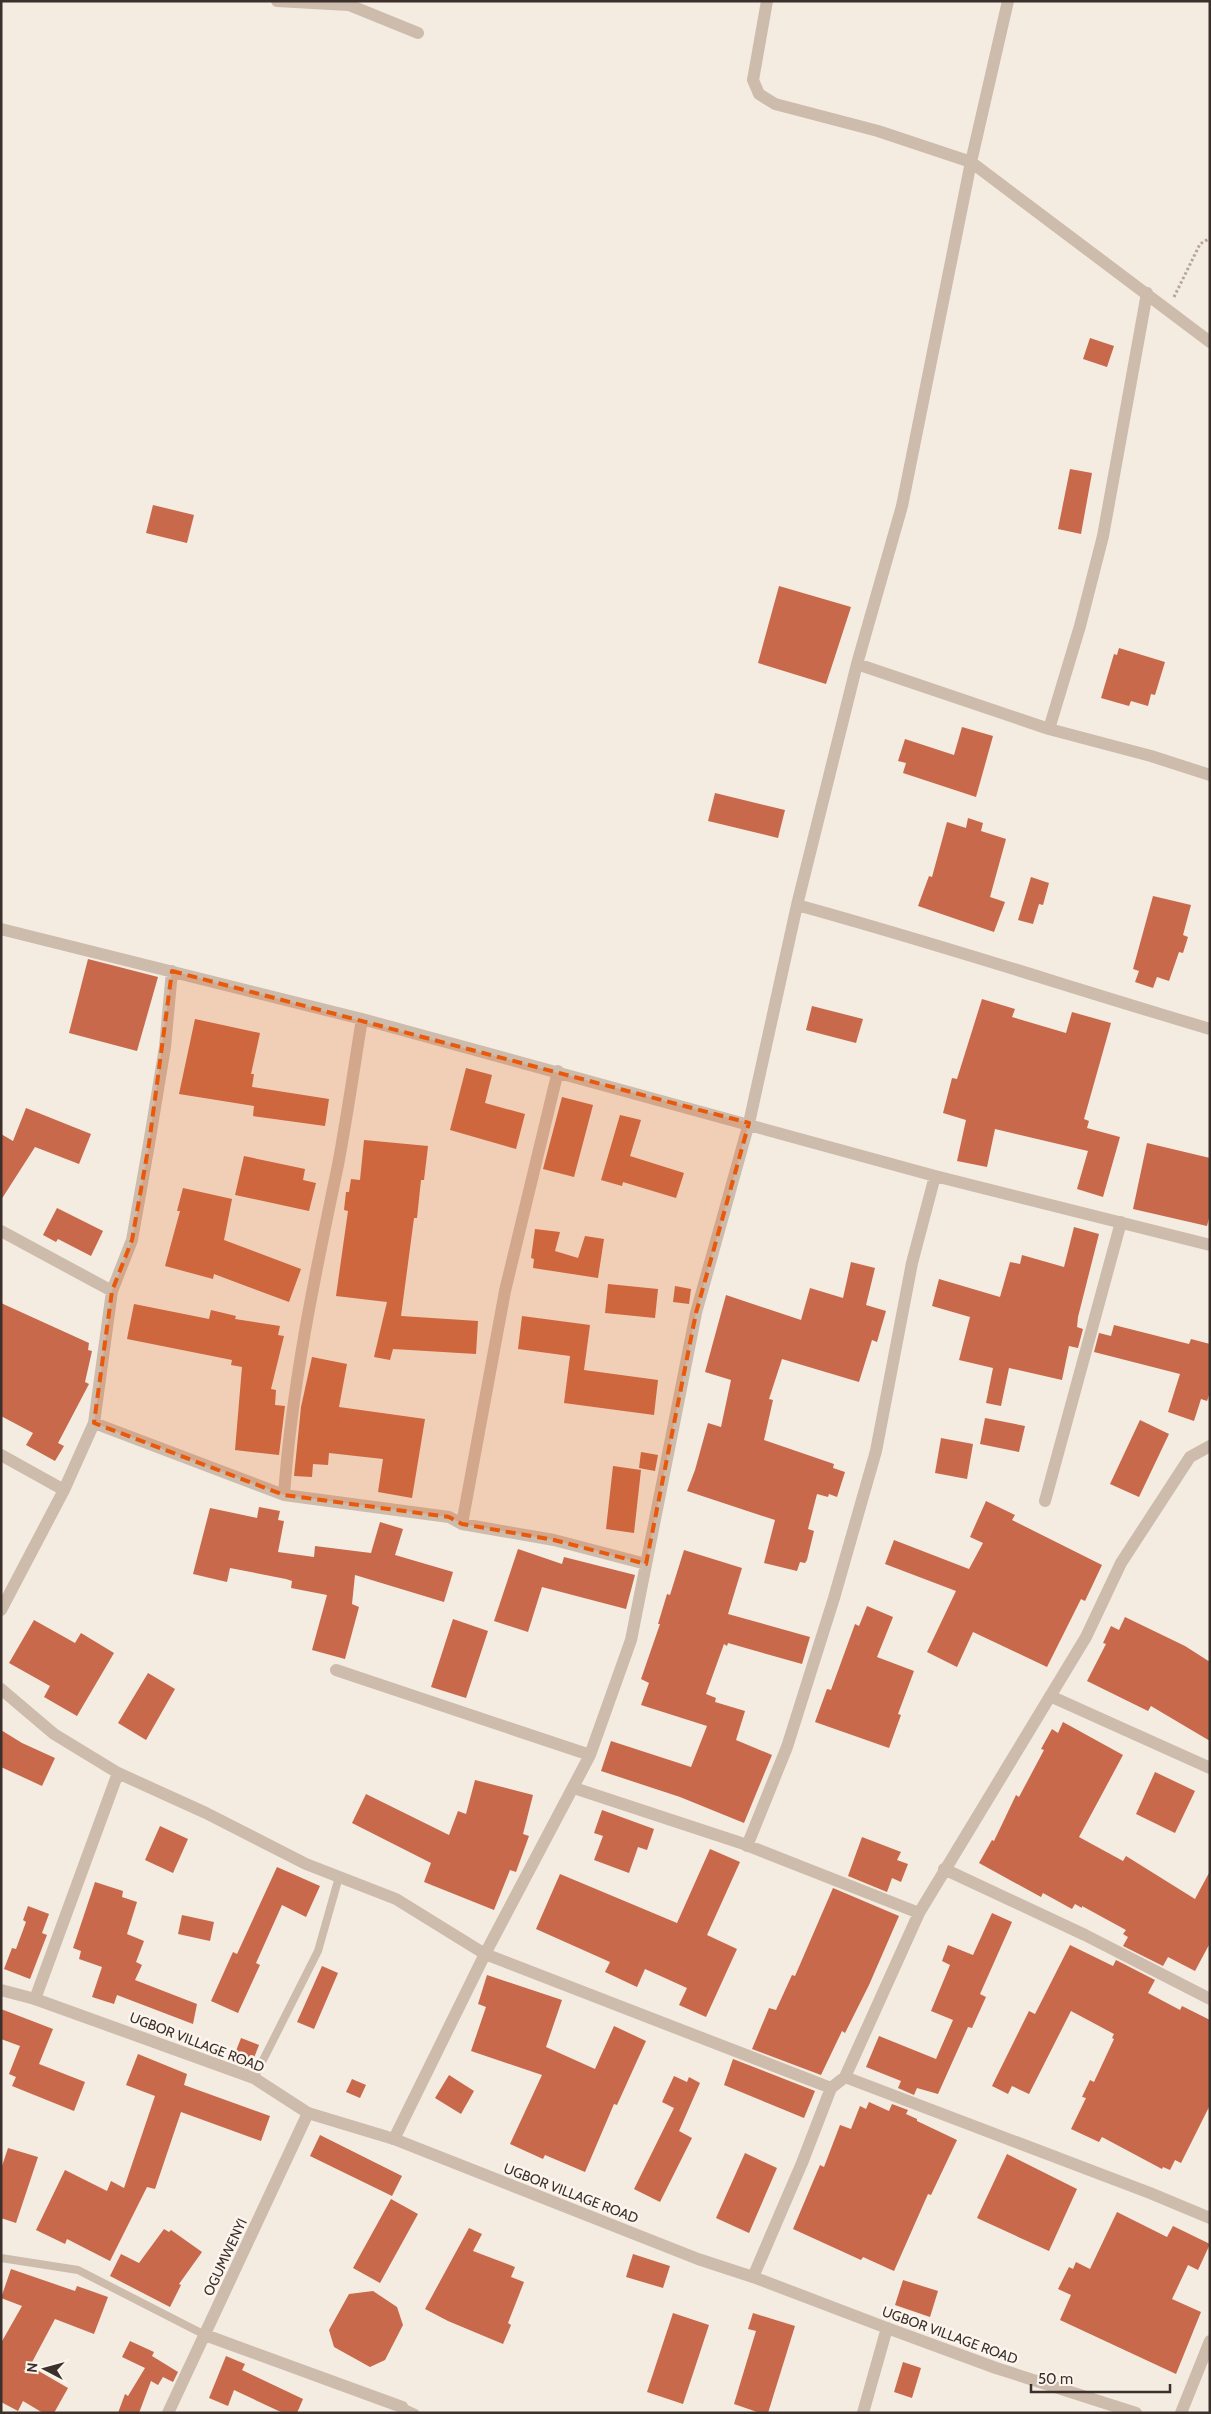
<svg xmlns="http://www.w3.org/2000/svg" width="1211" height="2414" viewBox="0 0 1211 2414" font-family="Cabin,sans-serif">
  <style>
    .building { fill: #c8694b }
    .lines { fill: none; stroke-linecap: round; stroke-linejoin: round }
    .path { stroke: #b9a596; stroke-width: 3; stroke-dasharray: 2.5 2.5; stroke-linecap: butt }
    .service { stroke: #cdbbac; stroke-width: 8 }
    .minor { stroke: #cdbbac; stroke-width: 12 }
    .tertiary { stroke: #cdbbac; stroke-width: 12 }
    .marked { fill: #e8590c; fill-opacity: 0.2; stroke: #e8590c; stroke-width: 4; stroke-dasharray: 10 6; stroke-linejoin: round }
    .labels { text-anchor: middle; stroke-width: 5; stroke-linejoin: round; paint-order: stroke }
    .street-label { font-size: 14px; fill: #3b302b; stroke: #fbf5ee }
  </style>
  <rect width="100%" height="100%" fill="#f4ebe1"/>
  <path class="building" d="M1090 338 1114 346 1107 367 1083 359Z
    M1070 469 1092 473 1081 534 1058 529Z
    M153 505 194 515 187 543 146 533Z
    M779 586 851 607 826 684 758 663Z
    M1119 648 1165 662 1155 695 1151 694 1148 706 1131 701 1129 706 1101 698 1114 654 1117 655Z
    M962 727 993 736 976 797 903 773 906 763 898 761 905 739 954 755Z
    M715 793 785 810 778 838 708 821Z
    M968 818 983 823 981 831 1006 839 990 897 1005 902 994 932 918 906 929 876 932 877 947 822 966 828Z
    M1031 877 1049 883 1043 905 1039 904 1033 924 1018 920Z
    M1153 896 1191 905 1183 935 1188 937 1183 953 1179 952 1169 981 1157 977 1153 988 1135 982 1139 971 1133 969Z
    M88 959 158 977 137 1051 69 1033Z
    M982 999 1015 1009 1012 1017 1066 1033 1072 1012 1111 1023 1084 1119 1089 1121 1087 1128 1120 1137 1103 1197 1077 1189 1088 1151 995 1129 987 1167 957 1161 966 1120 943 1113 952 1078 957 1079Z
    M812 1006 863 1019 856 1043 806 1030Z
    M195 1019 260 1033 251 1074H254L252 1087 329 1099 325 1126 253 1116 254 1106 179 1094Z
    M466 1068 492 1075 485 1103 525 1114 516 1149 450 1130Z
    M562 1097 593 1105 574 1177 543 1169Z
    M26 1108 91 1134 79 1164 35 1147 1 1200V1134L13 1141Z
    M620 1115 641 1120 630 1156 684 1173 676 1198 623 1182 622 1186 601 1180Z
    M364 1140 428 1146 424 1180H421L417 1218H414L401 1316 478 1321 476 1354 393 1349 390 1360 374 1357 387 1302 336 1296 348 1211 344 1210 346 1192H349L351 1179 360 1180Z
    M1147 1143 1210 1158V1214L1207 1226 1133 1209Z
    M244 1156 305 1169 303 1180 316 1183 309 1211 235 1195Z
    M183 1188 232 1199 224 1240 301 1269 289 1302 214 1274 213 1279 165 1266 180 1211H177Z
    M57 1208 103 1231 91 1256 58 1239 56 1242 43 1235Z
    M1074 1227 1099 1234 1078 1317 1077 1327 1083 1329 1078 1348 1069 1346 1062 1380 1009 1368 1001 1406 986 1403 993 1368 959 1360 970 1317 932 1306 939 1279 1000 1297 1010 1262 1020 1264 1022 1255 1064 1267Z
    M535 1229 560 1232 555 1251 578 1258 585 1236 604 1239 598 1278 533 1268 534 1259 531 1258Z
    M851 1262 875 1268 866 1305 886 1311 877 1342 872 1340 859 1382 782 1359 769 1399 773 1400 764 1440 834 1464 833 1468 845 1472 837 1497 829 1494 828 1497 817 1494 808 1529 814 1531 807 1560 805 1563 800 1562 797 1571 764 1563 775 1520 687 1491 695 1470 708 1423 721 1427 731 1380 705 1372 726 1295 801 1320 810 1288 843 1298Z
    M608 1284 658 1289 655 1318 605 1313Z
    M675 1286 691 1289 689 1304 673 1302Z
    M1 1303 89 1343 88 1350 92 1351 85 1382 89 1384 58 1443 64 1446 55 1461 26 1445 33 1433 1 1416Z
    M134 1304 209 1319 211 1310 236 1316 235 1319 280 1326 278 1335 284 1336 271 1389 276 1390 275 1405 285 1406 279 1455 235 1450 242 1367 231 1365 232 1360 127 1339Z
    M522 1316 590 1325 584 1370 658 1380 654 1415 564 1403 570 1356 518 1349Z
    M1114 1325 1189 1344 1191 1339 1210 1344V1392L1207 1401 1201 1399 1194 1421 1168 1412 1180 1374 1094 1352 1099 1333 1111 1336Z
    M312 1357 347 1364 339 1407 425 1419 412 1498 378 1492 383 1459 329 1453 328 1465 313 1464 312 1477 294 1476 301 1407Z
    M985 1418 1025 1426 1019 1452 980 1444Z
    M1140 1420 1169 1434 1139 1497 1110 1484Z
    M941 1438 973 1444 967 1479 935 1473Z
    M641 1452 658 1455 655 1471 639 1468Z
    M613 1466 641 1470 634 1533 606 1529Z
    M986 1501 1015 1515 1012 1520 1102 1565 1085 1601 1081 1599 1047 1667 973 1632 957 1667 927 1652 956 1591 885 1564 894 1540 969 1569 983 1543 970 1537Z
    M259 1507 280 1511 278 1520 284 1521 278 1552 314 1557 315 1546 371 1553 380 1522 403 1529 395 1555 453 1572 444 1602 355 1575 352 1604 359 1607 345 1659 312 1650 327 1595 291 1588 292 1581 286 1579 230 1568 227 1582 193 1574 210 1508 257 1518Z
    M518 1549 562 1564 564 1557 635 1575 626 1609 542 1587 528 1632 494 1621Z
    M684 1550 742 1568 728 1614 810 1637 802 1664 728 1643 727 1646 724 1644 706 1694 716 1698 715 1702 745 1711 736 1740 772 1755 744 1823 680 1797 601 1771 611 1741 691 1767 707 1726 641 1705 649 1683 641 1679 660 1624H658L667 1594 670 1595Z
    M867 1606 893 1617 877 1657 914 1671 898 1714 901 1715 889 1748 815 1722 827 1689 831 1690 855 1624 859 1626Z
    M1125 1617 1185 1646 1210 1662V1741L1151 1706 1148 1711 1087 1681 1106 1644 1103 1643 1111 1626 1119 1630Z
    M453 1619 488 1631 466 1698 431 1687Z
    M34 1620 75 1643 81 1633 114 1653 77 1716 44 1697 50 1686 9 1663Z
    M148 1673 175 1689 146 1740 118 1723Z
    M1063 1722 1123 1755 1079 1837 1123 1861 1126 1856 1195 1899 1210 1871V1943L1195 1971 1168 1957 1163 1966 1123 1946 1128 1937 1123 1934 1126 1930 1082 1906V1908L1075 1904 1072 1909 1043 1893 1041 1897 979 1863 992 1840 994 1841 1016 1795 1019 1797 1044 1750 1041 1749 1052 1729 1058 1733Z
    M1 1730 22 1743 55 1758 42 1786 1 1767Z
    M1155 1772 1195 1791 1175 1833 1136 1814Z
    M475 1780 533 1795 523 1834 529 1836 516 1872 510 1870 494 1910 424 1882 431 1863 352 1823 366 1794 449 1835 458 1811 466 1814Z
    M602 1810 654 1829 647 1850 638 1847 629 1873 594 1860 603 1836 594 1833Z
    M160 1826 188 1839 173 1873 145 1860Z
    M862 1837 901 1852 897 1860 908 1864 901 1882 892 1878 887 1892 848 1876Z
    M710 1849 740 1862 707 1935 737 1949 706 2017 679 2005 687 1988 645 1969 637 1987 605 1972 610 1962 536 1929 560 1874 677 1923Z
    M277 1867 320 1886 306 1917 282 1905 256 1963 260 1965 238 2013 211 2001 233 1952 237 1954Z
    M95 1882 123 1891 122 1897 137 1902 127 1934 144 1941 136 1962 142 1965 135 1980 197 2004 193 2024 117 1995 114 2004 92 1997 102 1967 79 1959 81 1951 73 1948Z
    M833 1888 899 1916 869 1985 845 2033 842 2031 821 2075 752 2049 769 2008 776 2010 792 1975 795 1976Z
    M28 1906 49 1914 42 1933 47 1935 30 1979 4 1969 12 1948 16 1949 26 1922 23 1920Z
    M992 1913 1012 1922 980 1994 986 1997 972 2028 968 2027 938 2094 917 2088 914 2095 898 2088 901 2081 866 2067 879 2036 936 2059 953 2020 931 2011 950 1965 942 1961 948 1945 973 1955Z
    M182 1915 214 1922 210 1941 178 1934Z
    M1070 1945 1113 1966 1116 1960 1155 1980 1148 1993 1180 2010 1182 2006 1210 2020V2105L1181 2163 1175 2160 1170 2170 1163 2167 1162 2169 1102 2137 1099 2142 1071 2129 1086 2098 1082 2097 1090 2080 1094 2082 1114 2039 1112 2038 1114 2034 1071 2011 1029 2094 1012 2086 1008 2094 992 2086 1029 2011 1035 2014Z
    M322 1966 338 1973 314 2029 297 2022Z
    M487 1975 562 2000 546 2047 595 2069 614 2026 646 2041 617 2105 614 2104 585 2172 545 2155 543 2159 510 2144 542 2075 471 2051 486 2007 478 2004Z
    M1 2009 53 2029 39 2064 85 2082 74 2111 12 2086 16 2077 9 2074 20 2046 1 2039Z
    M241 2038 259 2045 252 2063 234 2056Z
    M138 2054 187 2074 184 2085 270 2116 261 2141 181 2112 155 2189 147 2187 110 2261 67 2239 65 2244 36 2230 65 2170 107 2191 111 2181 124 2188 155 2096 126 2085Z
    M733 2059 815 2091 804 2118 724 2085Z
    M449 2075 474 2091 461 2114 435 2098Z
    M674 2076 687 2082 689 2077 700 2083 679 2131 692 2138 660 2202 634 2189 674 2108 662 2102Z
    M352 2079 366 2085 360 2098 346 2092Z
    M869 2102 889 2111 892 2104 908 2110 906 2114 917 2119V2121L957 2140 931 2195 928 2194 894 2271 863 2257 861 2260 793 2229 820 2165 824 2167 840 2125 851 2129 860 2106 866 2109Z
    M320 2135 402 2176 392 2196 310 2156Z
    M8 2148 38 2157 16 2223 1 2218V2169Z
    M745 2153 777 2168 749 2233 716 2218Z
    M1007 2154 1077 2189 1049 2251 977 2218Z
    M391 2199 418 2214 380 2283 353 2268Z
    M1117 2212 1167 2237 1173 2226 1210 2244 1198 2270 1188 2265 1172 2299 1201 2312 1176 2374 1060 2320 1071 2295 1058 2289 1069 2267 1073 2269 1076 2262 1090 2269Z
    M469 2228 482 2234 473 2251 515 2267 511 2277 524 2282 508 2323 511 2325 503 2344 448 2321 425 2309Z
    M164 2229 169 2232 171 2230 202 2252 179 2284 181 2285 170 2307 110 2276 121 2254 139 2263Z
    M633 2254 670 2266 663 2288 626 2277Z
    M11 2269 75 2291 77 2286 108 2297 94 2334 55 2319 30 2366 68 2388 54 2413H43L23 2401 18 2411 1 2402V2343L22 2306 1 2298Z
    M903 2280 938 2291 930 2317 895 2305Z
    M373 2291 397 2307 403 2325 385 2360 370 2367 334 2347 329 2330 349 2294Z
    M673 2313 709 2325 683 2404 647 2392Z
    M753 2313 795 2326 768 2413H760L734 2404 756 2331 748 2329Z
    M130 2341 154 2352 152 2356 178 2372 173 2382 163 2377 158 2385 151 2381 139 2413H118L125 2394 128 2396 145 2368 122 2357Z
    M226 2356 245 2364 242 2370 303 2399 297 2413H283L234 2390 228 2406 209 2398Z
    M903 2362 921 2368 912 2398 894 2392Z"/>
  <g class="lines">
    <path class="path" d="M1174 297 1200 244 1210 238"/>
    <path class="service" d="M254 2078 318 1951 339 1877
      M1 2258 78 2270 205 2335
      M402 2407 415 2413"/>
    <path class="minor" d="M277 1 349 5 418 33
      M767 1 753 80 759 94 775 104 878 131 971 162 1210 342
      M857 664 1049 729 1151 756 1210 775
      M1049 729 1080 626 1103 536 1147 293
      M797 905C936 943 1072 988 1210 1029
      M1 929 362 1019 935 1176 1210 1245
      M1 1231 112 1291
      M94 1423 284 1495 449 1517 462 1524 554 1540 646 1564
      M1 1455 64 1490
      M284 1495C292 1383 315 1275 338 1165 347 1117 354 1068 362 1019
      M1045 1501 1121 1222
      M462 1524 505 1291 558 1071
      M1 1610 64 1490 94 1423 112 1291 132 1240 149 1144 165 1047 172 971
      M336 1670 590 1755
      M1 1689 54 1734 118 1773 206 1813 306 1864 396 1899 485 1954 831 2088
      M1050 1696 1210 1768
      M574 1788 741 1843 919 1913
      M747 1846 787 1747 834 1598 876 1451 912 1263 935 1176
      M944 1869 1085 1935 1210 1999
      M35 1999 118 1773
      M845 2077 1150 2193 1210 2218
      M394 2139 485 1954 590 1755 631 1640 696 1313 749 1123 797 905 857 664 902 506 971 162 1008 1
      M753 2277 802 2163 831 2088 845 2077 919 1913 1086 1637 1121 1563 1190 1457 1210 1446
      M205 2335 402 2407 401 2413
      M168 2413 308 2113
      M863 2413 887 2328
      M1181 2413 1210 2341"/>
    <path class="tertiary" d="M1 1990 35 1999 254 2078 308 2113 394 2139 698 2259 753 2277 887 2328 996 2368 1136 2413"/>
  </g>
  <path class="marked" d="M172 971 749 1123 696 1313 646 1564 554 1540 462 1524 449 1517 284 1495 94 1423 112 1291 132 1240 149 1144Z"/>
  <g class="labels">
    <g class="street-label">
      <text transform="translate(197 2042) rotate(21)" y="5">UGBOR VILLAGE ROAD</text>
      <text transform="translate(571 2193) rotate(21)" y="5">UGBOR VILLAGE ROAD</text>
      <text transform="translate(225 2257) rotate(-65)" y="5">OGUMWENYI</text>
      <text transform="translate(950 2335) rotate(20)" y="5">UGBOR VILLAGE ROAD</text>
    </g>
  </g>
  <rect width="1211" height="2414" fill="none" stroke="#3b302b" stroke-width="5"/>
  <g transform="translate(45 2369) rotate(276)" stroke="#fbf5ee" stroke-width="4" paint-order="stroke">
  <path d="M0-4L9 19L0 12L-9 19Z" fill="#3b302b"/>
  <text y="-8" font-size="14" font-weight="bold" text-anchor="middle" fill="#3b302b">N</text>
  </g>
  <path d="M1031 2384v8h139v-8" fill="none" stroke="#3b302b" stroke-width="2.5"/>
  <text x="1038" y="2384" font-size="15" fill="#3b302b" stroke="#fbf5ee" stroke-width="4" paint-order="stroke">50 m</text>
</svg>
